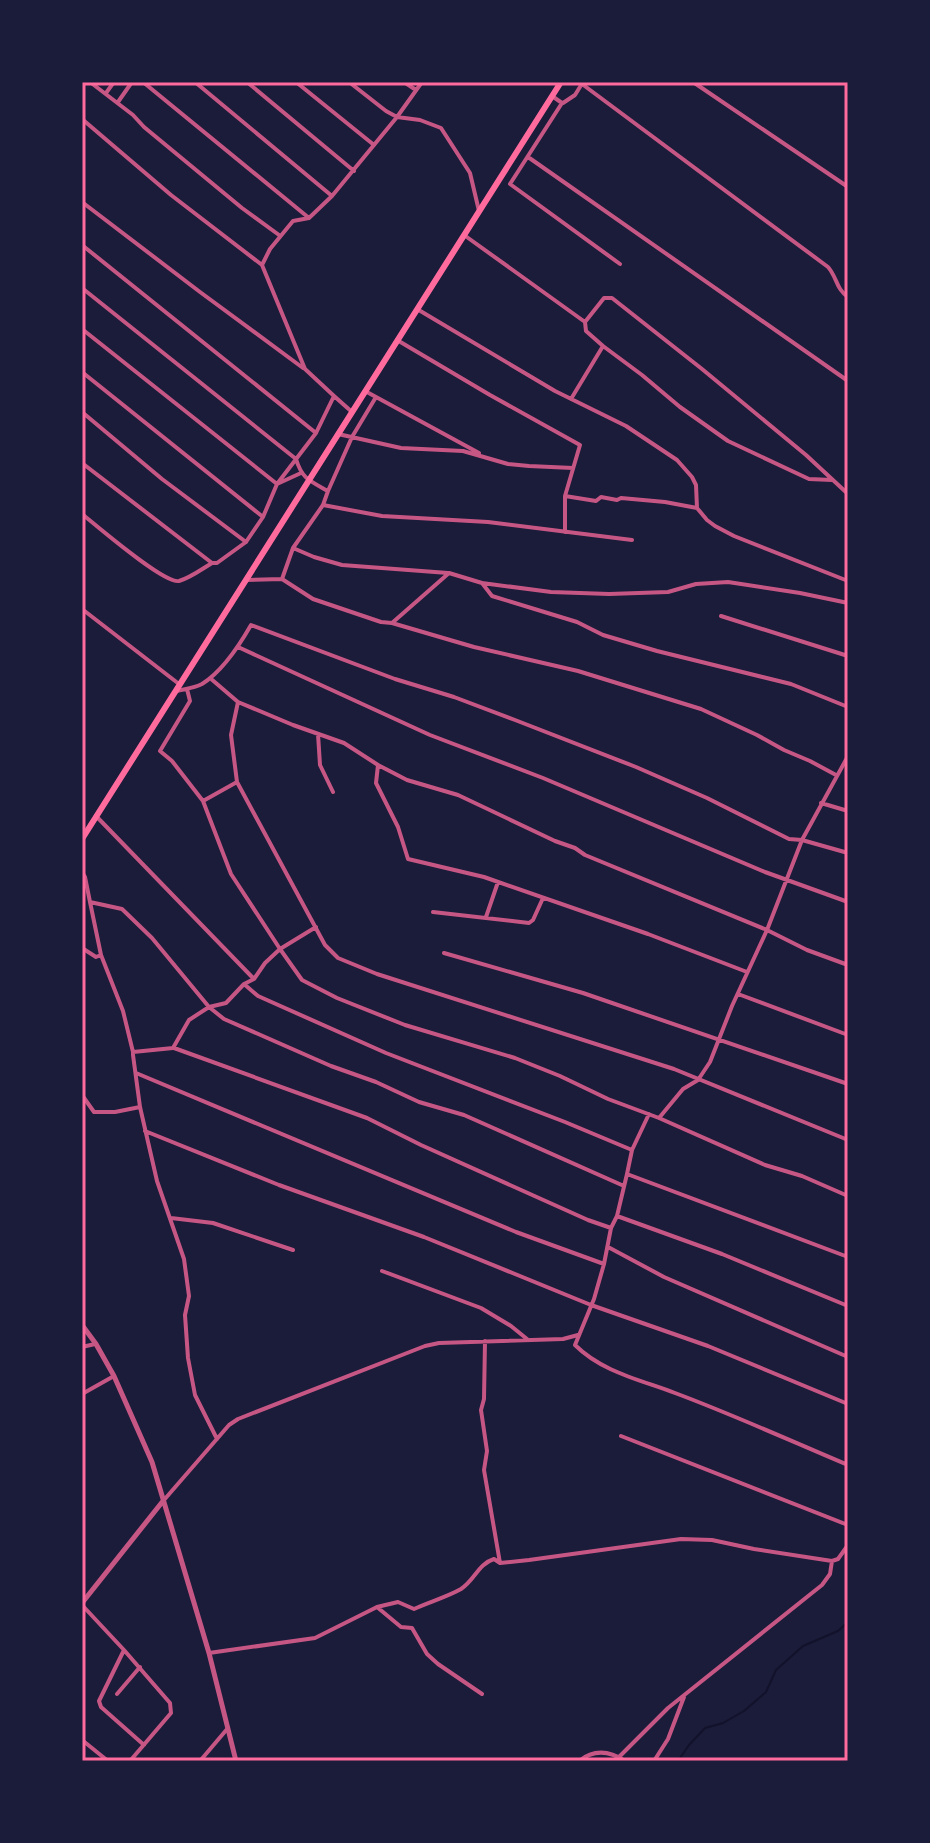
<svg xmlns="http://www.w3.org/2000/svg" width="930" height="1843" viewBox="0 0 930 1843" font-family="'Fira Sans',sans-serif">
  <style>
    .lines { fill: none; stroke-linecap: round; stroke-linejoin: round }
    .stream { stroke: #12122b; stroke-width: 2 }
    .minor { stroke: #c65784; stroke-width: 4 }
    .tertiary { stroke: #c65784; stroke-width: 5 }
    .secondary { stroke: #ff6b9d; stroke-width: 6 }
    .neatline { fill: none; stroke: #ff6b9d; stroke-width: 3 }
  </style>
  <rect width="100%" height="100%" fill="#1b1b3a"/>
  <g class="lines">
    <path class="stream" d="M678 1761 689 1745 705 1728 723 1723 744 1711 766 1692 776 1670 803 1646 838 1631 848 1622"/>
    <path class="minor" d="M90 82 133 115 144 127 242 208 279 235
      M143 82 309 218
      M195 82 332 196
      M247 82 354 171
      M296 82 374 145
      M349 82 386 111 397 117 420 120 441 128 470 173 479 211
      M404 82 416 90
      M693 82 848 187
      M582 84 828 267C837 277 836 289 848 297
      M106 93 114 82
      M552 96 562 103 510 184 620 264
      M118 102 132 82
      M563 103 575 95 583 82
      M82 119 171 195 262 265
      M528 157 848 381
      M82 202 200 292 303 368
      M464 235 585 322
      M82 245 316 433
      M82 288 296 459C302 479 310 481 328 491L323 505 293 548 282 579
      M417 309 555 391 626 426 677 460 692 477 696 485 697 508 707 520 715 526 734 536 848 581
      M82 329 277 484 301 473
      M397 340 490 395 580 445 565 496V532
      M82 372 263 517
      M365 391 479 453
      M334 396 352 412
      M571 399 603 346
      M82 412 162 479 246 542
      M338 434 401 448 463 451 508 464 529 466 573 468
      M82 463 212 563H217L246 542 263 517 277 484 316 433 334 396 305 369 262 265 270 249 293 221 309 218 332 196 397 117 422 82
      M832 480 809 479 728 441 680 407 642 375 603 346 586 331 585 322 604 298H612L702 369 806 455 848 494
      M328 491 352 437 376 397
      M565 496 596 501 601 497 617 500 621 498 665 502 697 508
      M323 505 382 516 488 522 632 540
      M82 514C97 526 164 584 179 581 190 578 202 569 212 563
      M293 548 314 557 342 565 448 573
      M246 580 282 579 313 599 381 622 392 623 474 647 578 671 701 709 757 735 784 750 810 761 836 775
      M482 583 551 592 609 594 668 592 696 584 728 582 800 593 848 603
      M82 609 179 684
      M721 616 848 656
      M392 623 449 573 482 583 492 596 577 622 603 635 657 651 791 684 848 707
      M238 647 430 735 543 778 765 872 848 902
      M210 678 238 702 231 735 237 782 203 801 231 874 280 949 265 963 254 979 244 984 226 1003 209 1007 189 1020 173 1048 133 1052V1055L140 1107 157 1181 184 1259 189 1296 185 1315 188 1358 195 1395 217 1439
      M187 689 190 701 160 751 172 761 203 801
      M177 691C185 689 194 688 202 684 223 671 239 646 251 625L395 679 454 697 515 720 636 767 707 798 789 839 802 840 848 853
      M238 702 293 725 344 743 378 765 376 783 398 827 408 859 484 877 648 934 747 972
      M318 734 320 765 333 792
      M378 765 407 780 458 795 555 841 575 848 585 855 767 930 807 950 848 965
      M237 782 325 945 338 958 377 974 674 1069 848 1140
      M821 803 848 811
      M96 816 253 978
      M82 872 85 877 90 902 122 909 152 938 209 1007 224 1019 331 1066 376 1082 419 1102 464 1115 624 1186
      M90 902 101 955 123 1011 133 1052
      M433 912 529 923 533 920 543 898
      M486 917 498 882
      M316 927 280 949 302 980 337 998 405 1025 515 1058 560 1076 608 1099 659 1118 765 1165 802 1176 848 1196
      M82 948 96 957 101 955
      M444 953 583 993 848 1084
      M244 984 258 996 386 1053 565 1122 632 1150
      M738 994 848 1035
      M174 1048 367 1118 421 1145 588 1220 611 1228
      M136 1073 516 1232 604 1264
      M82 1095 94 1112H115L140 1107
      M659 1118 683 1089 698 1080 710 1062 732 1006 767 930 802 840 848 756
      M145 1131 279 1185 424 1237 591 1305 708 1346 848 1404
      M627 1174 632 1150 649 1114
      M617 1216 722 1254 848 1306
      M171 1218 213 1223 293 1250
      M608 1247 664 1277 848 1357
      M848 1257 627 1174 617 1216 611 1228 604 1264 594 1299 575 1345C602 1372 641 1380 675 1393 734 1415 791 1441 848 1465
      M382 1271 481 1308 511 1326 527 1339
      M485 1341 484 1399 481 1410 487 1451 484 1470 500 1563
      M82 1347 95 1344
      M82 1394 114 1376
      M621 1436 848 1525
      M164 1500 229 1425 238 1419 425 1346 439 1343 563 1339 578 1335
      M82 1605 124 1650 170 1703 171 1713 130 1761
      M377 1607 398 1602 414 1609C429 1602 447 1597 461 1589 475 1580 478 1564 494 1559L500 1563 529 1560 681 1539 712 1540 754 1549 832 1561 838 1559 848 1545
      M124 1650 99 1701 101 1707 144 1745
      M209 1653 315 1638 377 1607 401 1627 412 1628 427 1654 438 1664 482 1694
      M117 1694 140 1667
      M82 1740 108 1761
      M619 1757 668 1708 822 1585 830 1574 832 1561
      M200 1761 228 1728
      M579 1761C594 1749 610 1751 625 1761
      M654 1761 668 1739 684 1697"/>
    <path class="tertiary" d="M82 1325 96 1344 114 1376 152 1462 209 1653 236 1761
      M82 1603 163 1501"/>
    <path class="secondary" d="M82 839 561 82"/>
  </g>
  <rect width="930" height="1843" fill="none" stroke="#1b1b3a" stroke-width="168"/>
  <rect x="84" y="84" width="762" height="1675" class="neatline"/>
</svg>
